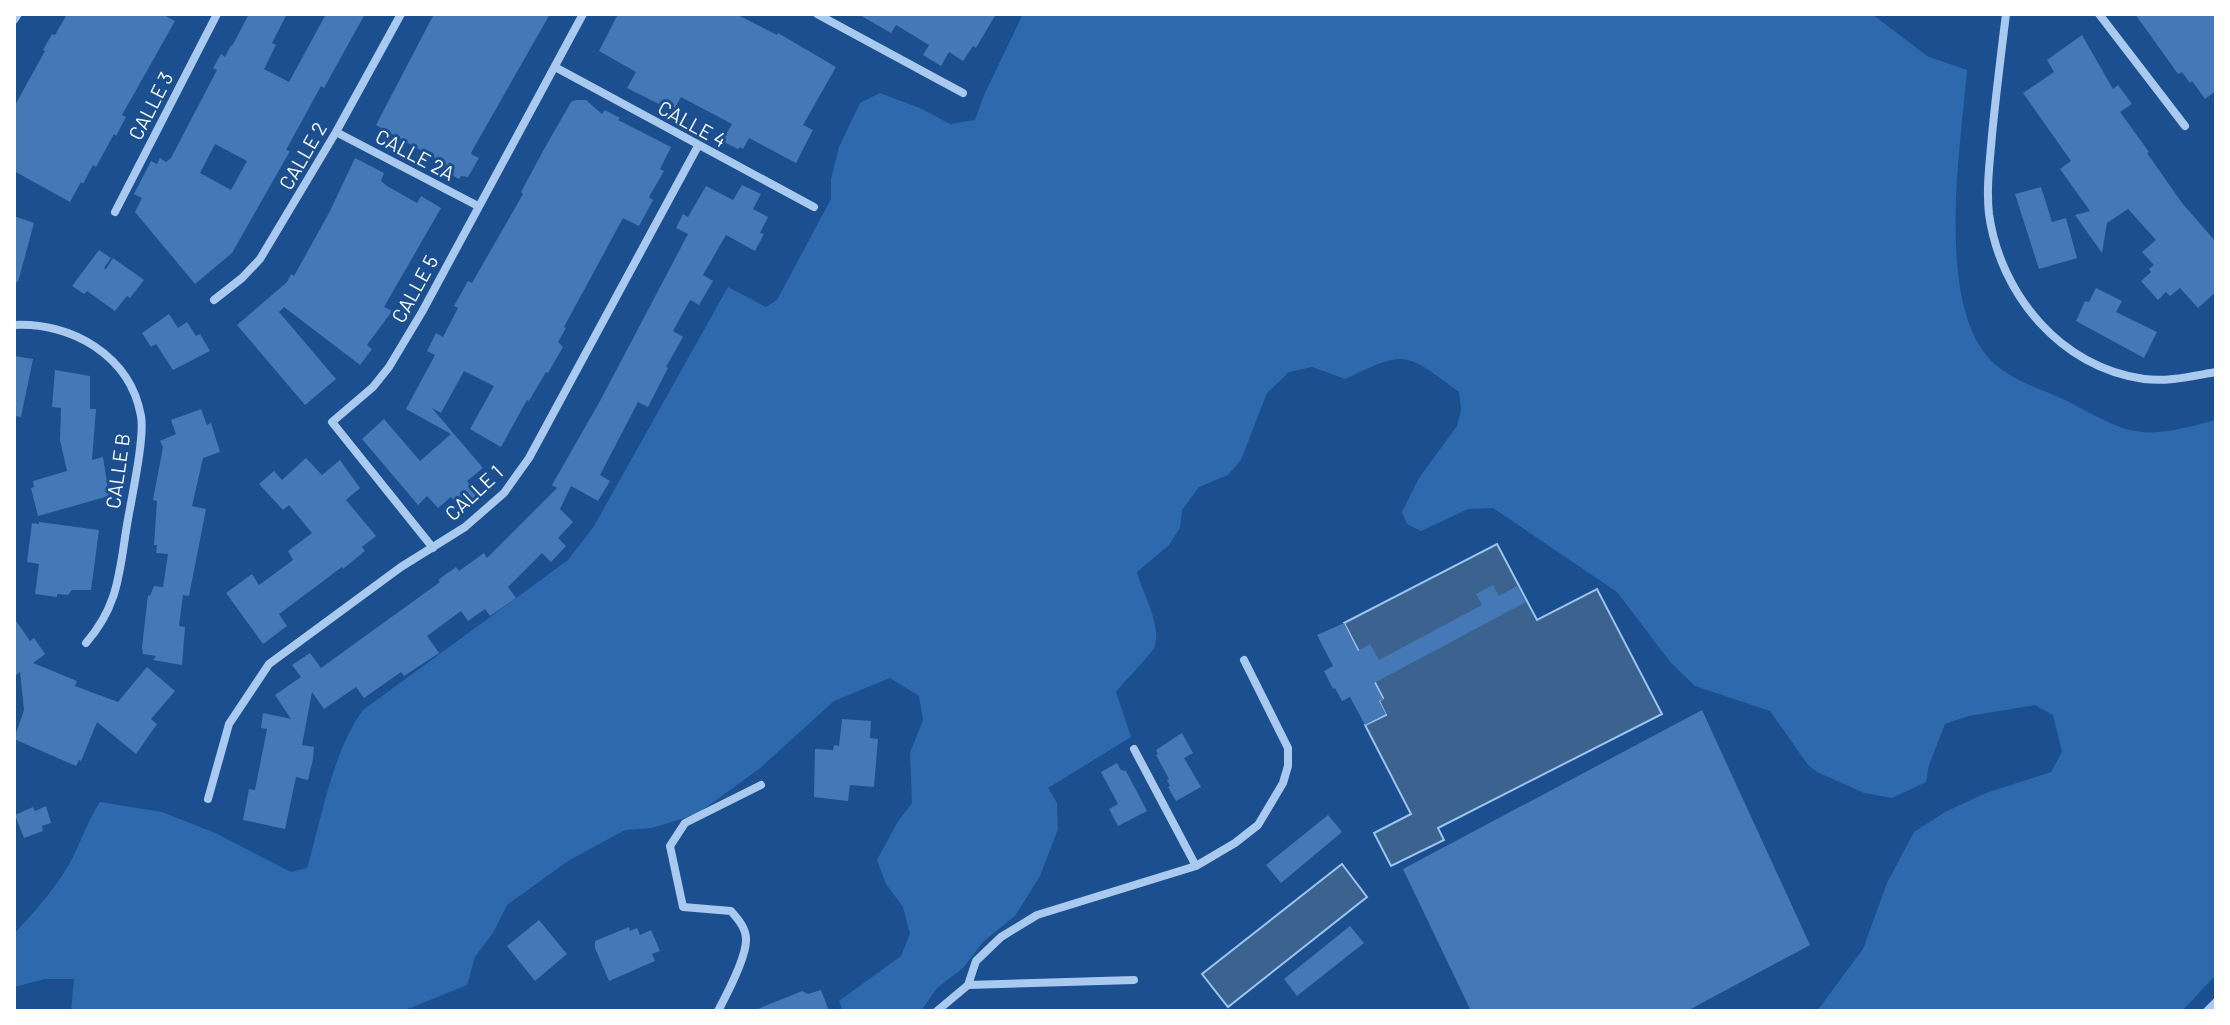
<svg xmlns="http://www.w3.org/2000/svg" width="2230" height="1025" viewBox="0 0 2230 1025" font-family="Barlow,sans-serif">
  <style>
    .green { fill: #2e69ad }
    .water { fill: #3c6290; stroke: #9cc4f0; stroke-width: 2 }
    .building { fill: #4478b7; fill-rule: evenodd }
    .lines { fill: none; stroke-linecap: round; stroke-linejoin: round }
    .minor { stroke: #a9c9ee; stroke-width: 8 }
    .labels { text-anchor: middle; stroke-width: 6; stroke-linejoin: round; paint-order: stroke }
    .street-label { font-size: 20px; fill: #fff; stroke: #1b4f8f }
  </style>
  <rect width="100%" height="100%" fill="#1b4f8f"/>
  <path class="green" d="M1023 14H1872L1927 56 1967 70C1961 146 1936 294 1987 356 2006 379 2039 388 2065 400 2085 410 2105 422 2126 429 2154 438 2188 427 2216 420V975L2182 1011H1817L1863 949 1887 883 1914 832 1945 812 1986 793 2051 772 2062 752 2053 715 2035 705 1969 716 1945 724 1929 765 1926 782 1892 798 1864 793 1817 772 1808 765 1770 711 1695 686 1671 663 1617 592 1493 508 1468 509 1421 531 1407 524 1402 512 1419 478 1457 426 1461 410 1459 392C1405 352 1407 349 1345 379L1312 367 1289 372 1267 393 1241 460 1228 475 1199 487 1182 510 1180 528 1169 545 1137 572C1142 593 1163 626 1154 648 1152 653 1122 684 1116 692L1131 737 1048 788 1057 803 1058 829 1040 876 1015 916 984 941 963 968 937 988 921 1011H843L839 1001 901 956 910 934 903 907 886 884 877 860 897 823 912 803 910 753 923 720 919 696 890 678 834 701 759 769 697 814 652 828 625 830 568 861 507 905 493 933 475 957 467 985 403 1011H71L74 979H45L14 987V934C35 911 57 887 72 859 82 839 88 820 100 802L162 812 215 833 291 872 307 868C322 817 332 753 363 710L568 560 594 526 728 287 766 307 777 300 831 199V179L839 147 860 103 880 93 922 109 950 124 975 120 984 95Z"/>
  <path class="water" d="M1497 544 1537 620 1597 589 1662 714 1438 828 1444 840 1391 866 1374 833 1411 814 1365 725 1386 715 1379 701 1383 698 1344 623Z
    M1342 864 1367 897 1228 1007 1202 974Z"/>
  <path class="building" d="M67 14H162L175 21 122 115 126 117 116 136 114 134 96 167 93 165 83 184 81 182 70 202 14 171V107L45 51 43 50 52 34 55 35Z
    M249 14H287L272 43 276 45 264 69 289 82 326 14H365L324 88 321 86 286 150 290 151 232 253 195 284 135 212 142 198 134 194 151 161 157 164 160 158 166 162 171 158 217 70 213 68 221 54 225 57 231 45 232 46ZM215 144 247 161 231 190 200 173Z
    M434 14H550L472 151 471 154 479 158 468 177 461 176 459 179 437 167 440 161 376 125Z
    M618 14H736L777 35 778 33 836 67 803 125 813 130 796 163 749 138 743 149 740 147 738 149 722 141 732 124 681 97 673 111 627 88 636 72 599 51Z
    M858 14H996L976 48 973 46 963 61 949 52 941 66 923 55 929 45 896 25 891 33Z
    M2135 14H2216V91L2205 99 2192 81 2190 83 2182 72 2178 74Z
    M2082 35 2113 89 2118 85 2132 104 2120 112 2149 152 2147 153 2182 203 2216 242V292L2198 308 2180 288 2170 296 2166 292 2158 300 2141 281 2151 272 2149 269 2154 265 2142 252 2156 240 2128 209 2107 223 2102 253 2075 215 2090 211 2060 169 2071 161 2023 93 2054 72 2047 60Z
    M576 100H586L602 114 605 110 620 118 618 120 671 147 660 169 664 171 649 197 653 200 639 226 623 218 564 327 566 328 558 342 563 347 548 373 546 372 529 401 527 400 501 447 470 429 494 386 464 371 441 413 432 408 483 468 467 481 478 495 461 510 451 497 438 508 427 496 418 505 362 439 384 419 420 461 451 434 406 409 435 355 427 351 436 333 443 337 458 308 454 306 468 281 472 283 523 194 521 192 543 151 571 102Z
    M355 158 384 173 381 181 387 186 417 203 421 196 441 208 384 307 392 311 367 345 372 349 360 365 284 307 279 312 336 379 305 405 237 325 287 282 291 274 294 276 329 213Z
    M742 185 761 194 753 209 768 217 760 233 764 234 755 251 726 235 703 275 713 281 699 305 691 300 689 302 673 331 683 337 666 367 668 368 648 407 638 402 600 475 610 481 598 501 571 486 560 509 573 522 558 538 566 546 551 562 542 553 508 587 516 598 490 616 485 609 468 621 461 611 427 636 439 653 404 676 401 672 364 698 356 687 324 709 312 692 302 745 314 747 313 759 308 780 296 777 285 829 243 820 249 789 255 790 267 729 261 728 263 713 291 719 275 695 301 677 292 665 310 653 321 668 440 582 438 580 456 567 459 571 484 553 487 558 557 488 552 485 600 401 688 234 676 228 683 214 688 217 706 186 733 200Z
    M2041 187 2052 222 2066 218 2077 258 2039 269 2015 194Z
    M14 216 34 223 18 282 14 281Z
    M99 250 111 258 104 268 106 269 113 258 144 280 130 298 127 296 115 311 87 291 84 294 72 286Z
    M2096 288 2122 301 2116 312 2157 332 2144 358 2076 321 2085 301 2089 302Z
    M169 314 178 328 187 322 196 336 200 334 210 351 173 370 156 344 151 347 142 333Z
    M14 356 33 359 21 417 14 416Z
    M55 370 90 376V409H96L92 460 103 457 109 496 38 516 31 488 34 487 33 481 67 471 60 440 61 408 52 407Z
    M201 409 207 425 211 423 220 452 203 458 192 506 206 509 189 596 183 595 179 626 185 627 182 665 153 660 156 656 143 654 142 647 148 595 150 596 154 586 163 587 168 554 156 553 157 545H154L157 501 153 500 163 447 160 441 176 434 171 420Z
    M306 458 322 475 340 460 360 488 346 500 376 536 362 547 365 551 343 569 342 567 279 614 287 626 263 644 226 593 252 574 259 585 293 560 288 551 312 533 289 505 283 510 259 484 274 471 282 480Z
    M39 522 99 530 91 590H72L68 595 57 594V597L35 594 39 564 27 562 32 523 39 524Z
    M1493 585 1499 596 1517 586 1526 602 1374 683 1383 699 1379 701 1386 714 1365 725 1350 697 1342 701 1335 688 1333 689 1324 671 1333 666 1317 635 1344 623 1358 651 1370 644 1379 660 1482 605 1476 594Z
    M14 618 30 641 34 638 45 654 33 663 77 681 75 686 118 702 147 667 175 691 151 719 157 724 136 754 97 722 81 761 79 760 76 766 14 739 24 710 20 672 14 677Z
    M1702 710 1810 945 1687 1011H1471L1403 869Z
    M842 719 871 721 870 738 878 739 874 787 850 785 848 801 814 797 815 749 833 750 834 745 839 746Z
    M1182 733 1193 753 1184 758 1201 787 1176 801 1168 787 1170 786 1167 780 1169 779 1156 755 1158 754 1156 750Z
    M1117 763 1121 770 1126 771 1147 811 1118 826 1109 809 1118 804 1101 772Z
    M46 806 51 823 42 826 43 831 24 838 15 815 33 807 35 811Z
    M1328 815 1342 832 1281 883 1266 865Z
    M539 920 567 954 535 981 507 946Z
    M1350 926 1364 943 1297 996 1284 979Z
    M629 927 630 931 637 928 640 935 651 930 660 951 652 954 655 961 609 981 595 948V941Z
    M821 990 829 1011H753L802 991 808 994Z"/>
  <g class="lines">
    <path class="minor" d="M817 14 963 93
      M2006 14C2001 54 1996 94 1992 135 1990 161 1986 187 1989 214 2000 294 2061 368 2144 379 2168 382 2192 376 2216 372
      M2099 14 2185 126
      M14 20 18 14
      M555 67 814 207
      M336 132 478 206
      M115 212 217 14
      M214 300 242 278 260 259 336 132 401 14
      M14 325C71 322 130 355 141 416 145 438 131 500 127 525 119 573 119 605 86 643
      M433 548 332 422 373 387 389 367 422 312 583 14
      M1134 749 1196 866
      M208 799 229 724 269 664 401 567 465 527 504 493 529 458 698 146
      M968 985 1134 980
      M718 1011C726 996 747 956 746 939 746 928 738 919 731 911L683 907 670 846 685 823 761 785
      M937 1011 968 985 976 961 1001 937 1037 915 1196 866 1235 843 1258 825 1283 783 1288 766V748L1244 660
      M2207 1011 2216 1002"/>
  </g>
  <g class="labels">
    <g class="street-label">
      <text transform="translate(151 106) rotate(-63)" y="7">CALLE 3</text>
      <text transform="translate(692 124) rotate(29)" y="7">CALLE 4</text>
      <text transform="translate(415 155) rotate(28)" y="7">CALLE 2A</text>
      <text transform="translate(303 156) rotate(-60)" y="7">CALLE 2</text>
      <text transform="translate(415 289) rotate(-61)" y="7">CALLE 5</text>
      <text transform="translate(118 471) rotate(-82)" y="7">CALLE B</text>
      <text transform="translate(474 493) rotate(-43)" y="7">CALLE 1</text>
    </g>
  </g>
  <rect width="2230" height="1025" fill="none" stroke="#ffffff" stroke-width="32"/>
</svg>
